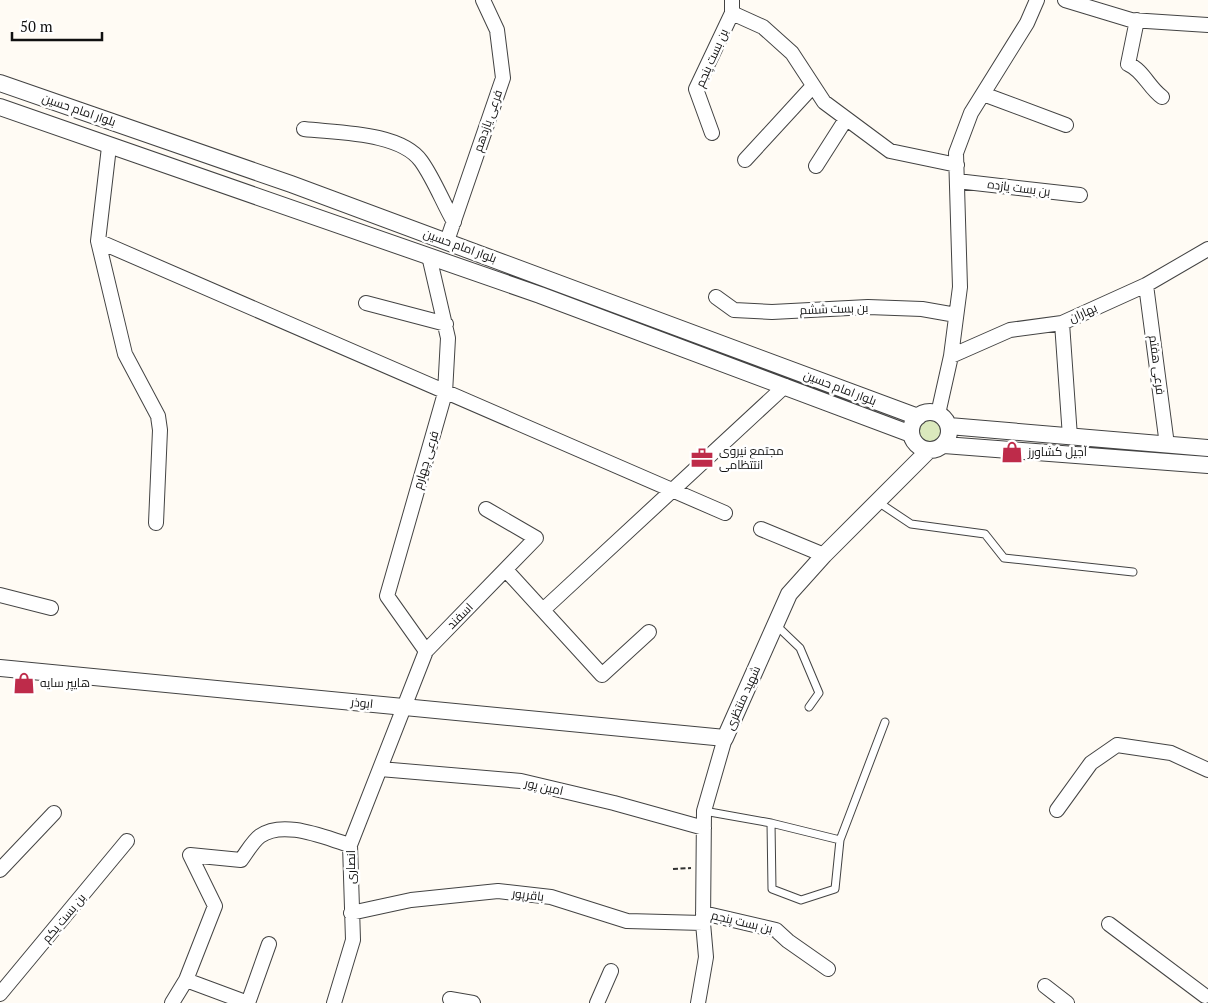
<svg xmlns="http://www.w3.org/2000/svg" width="1208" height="1003" viewBox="0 0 1208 1003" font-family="'PT Serif',Cairo,serif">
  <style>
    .green { fill: #dbe9bd }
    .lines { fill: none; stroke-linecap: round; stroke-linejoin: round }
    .service-casing { stroke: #434343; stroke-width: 9 }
    .minor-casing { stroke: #434343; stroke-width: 16 }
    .tertiary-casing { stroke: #434343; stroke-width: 18 }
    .path { stroke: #323232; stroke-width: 2; stroke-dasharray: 5 2.5; stroke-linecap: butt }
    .service { stroke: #fff; stroke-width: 7 }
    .minor { stroke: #fff; stroke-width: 14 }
    .tertiary { stroke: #fff; stroke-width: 16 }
    .labels { text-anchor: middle; stroke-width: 5; stroke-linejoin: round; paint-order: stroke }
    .street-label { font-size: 12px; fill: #101010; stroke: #fff }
    .poi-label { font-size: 12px; fill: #101010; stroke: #fff; text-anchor: start }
  </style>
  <rect width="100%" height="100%" fill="#fffbf4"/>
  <path class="green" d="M914 431a16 16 0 1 1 32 0a16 16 0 1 1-32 0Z"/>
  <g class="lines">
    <g class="service-casing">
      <path id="service" d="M878 502 911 524 985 534 1004 558 1133 572
        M776 625 800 648 819 693 809 707
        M704 811 771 823 772 889 801 900 835 889 840 840 771 823
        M840 840 885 722"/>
    </g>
    <g class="minor-casing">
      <path id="minor" d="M732 0V13L763 27 792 53 824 102 890 151 957 165
        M1065 0 1131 20 1208 25
        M1137 20 1128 64C1143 70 1149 88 1162 97
        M983 94 1066 125
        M304 129C337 133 400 132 421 161 434 179 443 203 454 222
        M712 133 696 89 732 13
        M109 147 98 241 125 354 158 416 160 430 156 523
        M745 160 813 86
        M816 166 846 119
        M957 181 1080 195
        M98 241 725 513
        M447 241 503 78 497 30 483 0
        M1146 285 1167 445
        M716 297 734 310 772 312 868 307 922 309 956 315
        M366 303 446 324
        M1062 323 1070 437
        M951 356 1010 330 1062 323 1146 285 1208 249
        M938 414 951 356 960 287 956 153 971 113 1027 23 1037 0
        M761 529 824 555
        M506 570 602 675 649 632
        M0 595 51 608
        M543 610 785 386
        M426 651 387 596 445 393 448 338 429 256
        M380 769 521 781 614 803 704 828
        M1057 810 1091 763 1117 745 1171 753 1208 770
        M0 870 54 813
        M351 913 411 900 498 891 551 897 627 921 703 923
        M703 913 776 930 788 941 828 969
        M1109 924 1205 996
        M186 980 248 1003 269 944
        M1045 986 1067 1003
        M0 994 127 841
        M450 999 473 1003
        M172 1003 186 980 215 906 190 855 241 860C247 852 253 841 260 836 284 819 325 838 350 845
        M334 1003 353 940 350 845 426 651 536 538 486 509
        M597 1003 611 971
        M698 1003 706 957 703 923 704 811 725 738"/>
    </g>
    <g class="tertiary-casing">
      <path id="tertiary" d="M0 83 291 184 918 417
        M0 107 540 295 911 434
        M911 431a19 19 0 1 1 38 0a19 19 0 1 1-38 0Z
        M949 426 1208 448
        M944 445 1208 465
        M0 668 725 738 789 594 824 555 928 451"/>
    </g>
    <path class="path" d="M673 869 691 868"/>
    <use href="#service" class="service"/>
    <use href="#minor" class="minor"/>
    <use href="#tertiary" class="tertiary"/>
  </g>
  <defs>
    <g id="shop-bare" transform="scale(1.725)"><path d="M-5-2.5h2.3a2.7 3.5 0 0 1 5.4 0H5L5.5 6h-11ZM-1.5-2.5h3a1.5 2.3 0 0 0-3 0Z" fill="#be2b4a" stroke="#fff" stroke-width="2.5" paint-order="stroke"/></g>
    <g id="office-bare" transform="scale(1.725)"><path d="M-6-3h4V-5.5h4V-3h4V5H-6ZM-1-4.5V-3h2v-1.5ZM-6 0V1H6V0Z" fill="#be2b4a" stroke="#fff" stroke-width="2.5" paint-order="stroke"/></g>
  </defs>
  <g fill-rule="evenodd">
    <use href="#shop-bare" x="1012" y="452"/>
    <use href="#office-bare" x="702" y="458"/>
    <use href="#shop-bare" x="24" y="683"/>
  </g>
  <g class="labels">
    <g class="street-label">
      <text transform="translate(712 58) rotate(-66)" y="4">بن بست پنجم</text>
      <text transform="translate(79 110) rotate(19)" y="4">بلوار امام حسین</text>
      <text transform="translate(488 121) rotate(-71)" y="4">فرعی یازدهم</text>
      <text transform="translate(1019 188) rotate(7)" y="4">بن بست یازده</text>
      <text transform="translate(460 246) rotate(20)" y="4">بلوار امام حسین</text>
      <text transform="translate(834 309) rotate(-2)" y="4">بن بست ششم</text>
      <text transform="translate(1083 313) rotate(-24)" y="4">بهاران</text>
      <text transform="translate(1157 365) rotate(83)" y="4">فرعی هفتم</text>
      <text transform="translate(840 388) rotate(21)" y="4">بلوار امام حسین</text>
      <text transform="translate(426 460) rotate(-73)" y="4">فرعی چهارم</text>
      <text transform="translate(460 616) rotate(-45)" y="4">اسفند</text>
      <text transform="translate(743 698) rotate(-66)" y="4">شهید منتظری</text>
      <text transform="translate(362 703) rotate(6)" y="4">ابوذر</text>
      <text transform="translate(544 787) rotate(13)" y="4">امین پور</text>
      <text transform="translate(351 867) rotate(-90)" y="4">انصاری</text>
      <text transform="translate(528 895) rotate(7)" y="4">باقرپور</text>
      <text transform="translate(64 918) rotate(-50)" y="4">بن بست یکم</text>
      <text transform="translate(742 922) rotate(13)" y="4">بن بست پنجم</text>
    </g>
    <g class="poi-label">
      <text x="719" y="455">مجتمع نیروی<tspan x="719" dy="14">انتتظامی</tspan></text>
      <text x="1028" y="456">آجیل کشاورز</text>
      <text x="40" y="687">هایپر‌ سایه</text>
    </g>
  </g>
  <path d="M12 32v8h90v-8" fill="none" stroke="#101010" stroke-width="2.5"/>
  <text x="20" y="32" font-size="15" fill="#101010" stroke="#ffffff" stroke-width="4" paint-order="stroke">50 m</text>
</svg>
